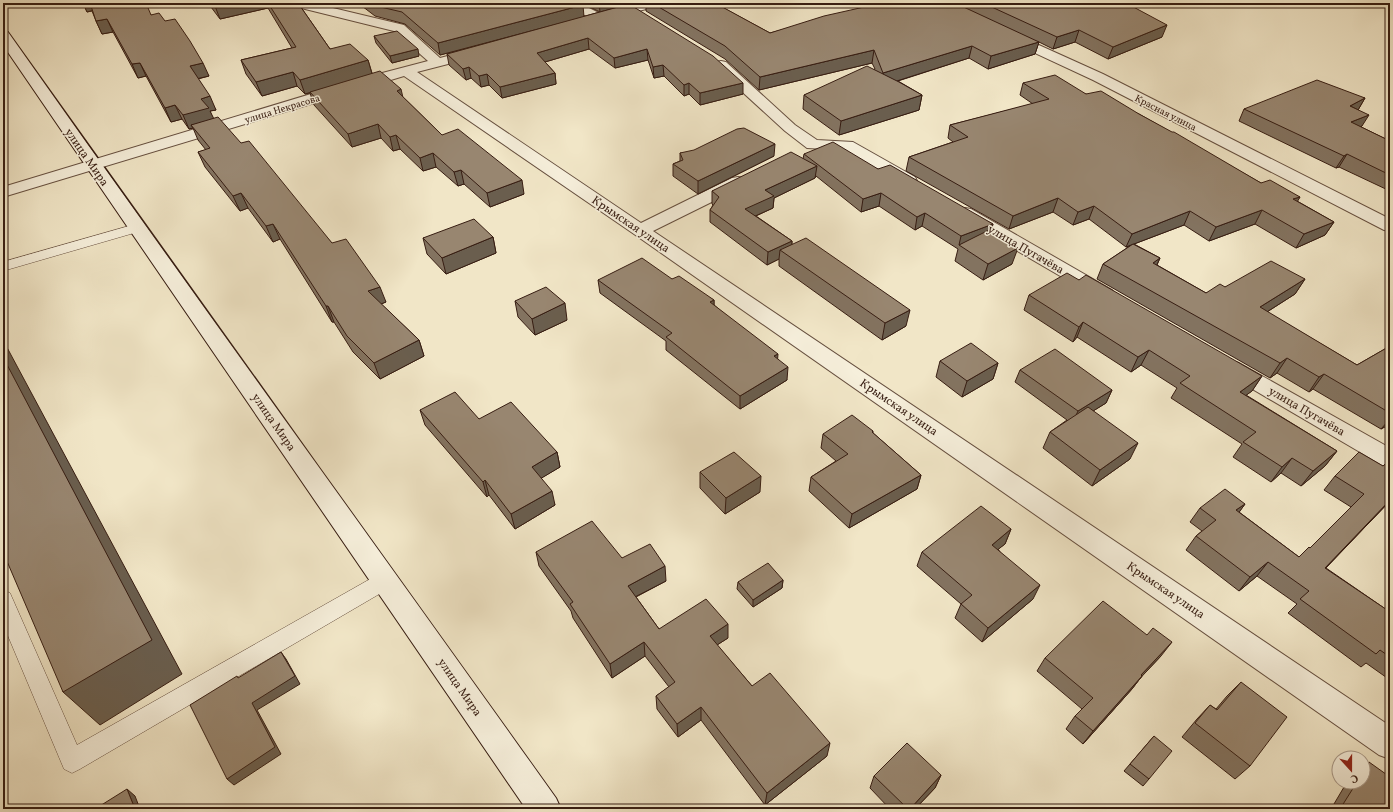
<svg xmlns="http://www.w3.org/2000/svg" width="1393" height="812" viewBox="0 0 1393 812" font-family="Vollkorn,serif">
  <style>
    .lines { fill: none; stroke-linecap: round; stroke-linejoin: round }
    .lane-casing { stroke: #664f3f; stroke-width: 1 }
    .street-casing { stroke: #664f3f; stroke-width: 2 }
    .secondary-casing { stroke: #371d12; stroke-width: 2 }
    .lane { fill: #f6efdb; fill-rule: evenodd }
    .street { fill: #f6efdb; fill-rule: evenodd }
    .secondary { fill: #f6efdb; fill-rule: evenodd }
    .wall { fill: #837360; stroke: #371d12 }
    .shaded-wall { fill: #6a5e4e; stroke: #371d12 }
    .building { fill: #988670; stroke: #371d12 }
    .labels { text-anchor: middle; stroke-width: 3; stroke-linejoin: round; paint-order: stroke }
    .far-street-label { font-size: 10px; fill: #371d12; stroke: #f6efdb }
    .street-label { font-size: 12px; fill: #371d12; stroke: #f6efdb }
  </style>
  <rect width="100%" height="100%" fill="#f1e6c7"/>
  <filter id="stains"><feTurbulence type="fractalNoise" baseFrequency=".005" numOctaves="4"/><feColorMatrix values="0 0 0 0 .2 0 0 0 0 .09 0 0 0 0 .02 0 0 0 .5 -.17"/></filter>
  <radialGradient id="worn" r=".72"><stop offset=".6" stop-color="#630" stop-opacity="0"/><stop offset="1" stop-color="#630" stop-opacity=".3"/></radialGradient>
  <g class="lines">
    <g class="lane-casing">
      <path id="lane" d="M136 224 141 225 143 228 141 231 3 271V262Z
        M386 571 393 574 396 580 393 586 80 769 72 773 64 769 3 624V590L10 593 77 745 379 574Z"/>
    </g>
    <g class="street-casing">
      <path id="street" d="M291 3H312L404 25 440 58 478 48 483 49 485 52 483 55 417 72 641 223 732 178 738 177 744 178 746 182 744 186 653 231 1390 726V759L1379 755 634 234 404 76 3 197V187L367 77 428 61 394 31 293 6Z
        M563 3H579L601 14 603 12 639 3H660L658 6 607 19 603 18 597 21 565 6Z
        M1010 32 1103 74 1390 219V231L1384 230 1093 80 1005 39 1003 36 1005 33Z
        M721 61 726 62 795 125 817 140 853 142 915 177 917 181 915 185 909 186 903 185 844 150 807 148 785 131 716 68 714 65 716 62Z
        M965 208 971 209 1112 290 1115 294 1112 298 1105 300 1098 298 959 217 956 213 959 209Z
        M1232 361 1239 363 1390 448V468L1382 465 1225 373 1221 368 1225 363Z"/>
    </g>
    <g class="secondary-casing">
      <path id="secondary" d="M3 31 8 32C189 289 374 542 556 798L561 809H526L3 45Z"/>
    </g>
    <use href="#lane" class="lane"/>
    <use href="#street" class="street"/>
    <use href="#secondary" class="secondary"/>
  </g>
  <path class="wall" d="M83 3 151 15 165 21 209 76 198 79 216 110 210 111 213 119 332 243 386 302 381 304 419 340 424 356 380 379 353 352 334 322H332L280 239 273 242 248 208 240 211 205 167 198 152 206 150 198 140 193 128 189 129 182 119 171 122 146 76 138 78 113 32 102 34 96 21 92 11 87 12Z
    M208 3H298L330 49 368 60 372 73 402 96 442 135 524 194 490 207 464 184 458 186 436 167 423 171 400 149 393 151 381 138 352 147 314 105 310 93 305 94 297 86 262 96 246 74 241 60 292 48 268 8 220 19Z
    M358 3H579L584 17 440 55 405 24 375 16Z
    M582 3H634L629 4 743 94 700 105 689 94 684 96 664 76 654 78 648 60 615 68 589 49 545 62 555 73 556 84 502 98 489 85 481 87 471 78 466 80 449 65 447 54 600 12Z
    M646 3H723V4L718 5 770 33 875 5 871 3H1126L1162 37 1108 59 1075 42 1053 49 1039 42 1035 54 988 69 969 58 898 81 922 95 919 110 839 135 803 109 804 95 875 69 872 63 759 90 725 59 646 11Z
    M374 36 419 56 392 63 376 43Z
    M1023 83 1086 94 1139 114 1261 183 1300 197 1297 201 1334 222 1325 235 1296 248 1255 224 1209 241 1184 225 1134 244 1160 258 1157 265 1206 293 1225 287 1305 279 1295 294 1267 312 1357 365 1390 346V424L1381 429 1313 389 1309 392 1277 373 1270 378 1097 279 1103 264 1130 246 1126 247 1089 219 1073 225 1053 212 1009 229 906 171 909 157 953 142 948 138 950 125 1033 104 1020 95Z
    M1365 98 1358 110 1362 126 1361 127 1390 141V191L1339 167 1336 168 1239 121 1244 109Z
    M680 153 774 156 698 194 673 176V164L680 161Z
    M804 154 878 169 993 224 991 232 1012 264 983 280 955 261 958 249 922 226 915 230 879 206 861 212 816 176 815 178 774 198 773 208 756 216 792 241V245L906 326 882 340 779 266V259L767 265 710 222V210L713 205 712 204V191L803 159Z
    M493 237 496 253 446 274 427 254 423 238Z
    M672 279 714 300V305L777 359 787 380 740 409 666 350V341L600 293 598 280Z
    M1079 280 1262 376 1252 391 1246 395 1337 451 1325 466 1301 486 1281 473 1271 482 1233 457 1242 444 1171 398 1177 388 1141 365 1131 372 1077 337 1073 342 1024 310 1029 295Z
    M515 301 567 320 535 335 518 317Z
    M940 361 998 363 993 379 962 397 936 377Z
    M1020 370 1112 390 1106 403 1093 411 1130 459 1092 486 1043 448 1050 432 1067 420 1015 382Z
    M420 410 479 419 557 452 560 467 541 478 555 505 515 529 489 495 487 497 425 425Z
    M873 431V433L921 475 917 489 849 528 809 491 811 477 836 461 821 448 823 434Z
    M1390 460V509L1385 506 1326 568 1390 612V680L1366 663 1361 667 1288 613 1297 604 1257 576 1239 591 1186 550 1196 536 1202 531 1190 522 1200 508 1245 504 1239 512 1299 557 1310 548 1351 507 1324 490 1335 476 1383 466Z
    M700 472 760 492 725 514 700 488Z
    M1011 529 1005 544 998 549 1033 599 982 642 955 618 961 604 917 566 922 552Z
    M536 552 622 558 666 581 636 597 659 629 728 638 717 645 752 686 827 756 765 805 701 720 678 737 657 709 656 696 669 687 645 656 612 678 573 618 571 611 539 566Z
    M783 580 782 588 753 607 737 589 738 582Z
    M1161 656 1142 676 1132 689 1083 744 1066 729 1075 716 1082 709 1037 671 1045 658Z
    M1241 682 1250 766 1235 779 1182 737 1197 719 1210 705 1216 709 1227 696Z
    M1154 736 1149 779 1143 786 1124 771Z
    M1369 762 1390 809H1331L1347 782H1363V767Z
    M941 775 935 788 915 809H890L870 788 874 776Z"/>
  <path class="shaded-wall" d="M83 3H90L94 10 87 12Z
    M226 3H266L268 8 220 19 215 6Z
    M599 3H634L600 12Z
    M704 3H723V4L704 9Z
    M583 5 584 17 440 55 438 43Z
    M107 19 113 32 102 34 96 21Z
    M1167 25 1162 37 1108 59 1113 47Z
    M1079 30 1075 42 1053 49 1057 37Z
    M588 38 589 49 538 64 537 53Z
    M1039 42 1035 54 988 69 991 56Z
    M972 46 969 58 881 86 883 73Z
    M418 49 419 56 392 63 390 56Z
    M647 49 648 60 615 68 614 58Z
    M874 50 872 63 759 90 760 77Z
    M368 60 372 74 305 94 300 80Z
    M140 63 146 76 138 78 132 64Z
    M203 63 209 76 196 79 190 66Z
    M663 65 664 76 654 78 653 67Z
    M469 67 471 78 466 80 463 69Z
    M293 72 297 86 262 96 256 82Z
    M555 73 556 84 502 98 500 87Z
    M487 74 489 85 481 87 479 76Z
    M689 83V94L684 96V85Z
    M743 83V94L700 105V93Z
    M401 89 404 102 397 91Z
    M922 95 919 110 839 135 841 121Z
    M210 96 216 110 210 111 215 121 191 125 193 128 189 129 183 115 201 99Z
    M1365 98 1358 110 1350 106Z
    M175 105 182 119 171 122 165 108Z
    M1369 115 1362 126 1344 134 1351 122Z
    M378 124 381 138 352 147 348 134Z
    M396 135 400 149 393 151 390 137Z
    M775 144 774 156 698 194V181Z
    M433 153 436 167 423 171 420 158Z
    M1347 154 1339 167 1336 168 1344 156Z
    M817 166 815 178 774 198 773 208 744 221 745 209 765 190Z
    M461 170 464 184 458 186 454 172Z
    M522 180 524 194 490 207 487 193Z
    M241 193 248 208 240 211 233 196Z
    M881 193 879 206 861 212 863 199Z
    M1300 197 1292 211 1293 199Z
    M1058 198 1053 212 1009 229 1013 216Z
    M1094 206 1089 219 1073 225 1078 212Z
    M1262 210 1255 224 1209 241 1216 227Z
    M1190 211 1184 225 1126 247 1132 234Z
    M925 213 922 226 915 230 917 217Z
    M1334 222 1325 235 1296 248 1304 234Z
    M273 224 280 239 273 242 266 226Z
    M993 224 989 237 959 245 961 236Z
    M493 237 496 253 446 274 442 258Z
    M792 241 791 253 780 250 779 259 767 265 768 252Z
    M1018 248 1012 264 983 280 988 264Z
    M1160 258 1153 273V263Z
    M1305 279 1295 294 1251 322 1260 307Z
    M380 287 386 302 373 307 368 291Z
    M714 300V313L710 302Z
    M565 303 567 320 535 335 532 319Z
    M326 306H328L334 322H332Z
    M910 310 906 326 882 340 885 323Z
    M1083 322 1077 337 1073 342 1079 327Z
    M3 340 182 674 100 725 63 692 3 357Z
    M419 340 424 356 380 379 374 363Z
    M1149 350 1141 365 1131 372 1138 357Z
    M778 354 777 367 774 356Z
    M1287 358 1277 373 1270 378 1280 363Z
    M998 363 993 379 962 397 967 381Z
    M788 367 787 380 740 409V396Z
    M1324 374 1313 389 1309 392 1319 377Z
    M1262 376 1252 391 1230 407 1240 392Z
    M1112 390 1106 403 1072 424 1078 411Z
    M1390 419V424L1381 429Z
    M1138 443 1130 459 1092 486 1100 470Z
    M1337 451 1325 466 1301 486 1313 471Z
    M557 452 560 467 535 482 532 467Z
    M1292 458 1281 473 1271 482 1282 467Z
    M921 475 917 489 849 528 852 514Z
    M761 476 760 492 725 514 726 498Z
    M485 480 489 495 487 497 483 482Z
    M552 491 555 505 515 529 511 514Z
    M1390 501 1313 581 1325 568Z
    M1245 504 1235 518 1236 510Z
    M1011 529 1005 544 986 559 992 545Z
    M1268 562 1257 576 1239 591 1250 577Z
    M665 566 666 581 629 600 628 586Z
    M783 580 782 588 753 607V600Z
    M1040 585 1033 599 982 642 988 628Z
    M728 624V638L709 650 710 636Z
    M644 642 645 656 612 678 610 664Z
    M1172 642 1161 656 1131 688 1141 675Z
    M281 652 286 659 300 684 257 710 281 754 234 785 227 779 252 703Z
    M1142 676 1132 689 1083 744 1093 731Z
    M701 707V720L678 737 677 724Z
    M830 743 827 756 765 805 767 793Z
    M941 775 935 788 915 809H910Z
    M127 789 135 796 140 809H135Z"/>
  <path class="building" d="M90 3H146L151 15 159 13 165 21 175 19 190 41 203 63 190 66 210 96 201 99 209 108 183 115 175 105 165 108 140 63 132 64 107 19 96 21Z
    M213 3H226L215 6Z
    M268 3H298L330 49 350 44 368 60 300 80 293 72 256 82 241 60 296 47Z
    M370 3H579L583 5 438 43 402 12 372 5Z
    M652 3H715L770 33 824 16 882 3H955L1039 42 991 56 972 46 883 73 874 50 760 77 725 46Z
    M983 3H1126L1167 25 1113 47 1079 30 1057 37Z
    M629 4 713 56 743 83 700 93 689 83 684 85 663 65 653 67 647 49 614 58 588 38 537 53 555 73 500 87 487 74 479 76 469 67 463 69 447 54Z
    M397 31 418 49 390 56 374 36Z
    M867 66 899 82 922 95 841 121 804 95Z
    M380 71 401 89 397 91 442 135 458 129 522 180 487 193 461 170 454 172 433 153 420 158 396 135 390 137 378 124 348 134 310 92Z
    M1055 75 1086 94 1101 91 1139 114 1172 132H1174L1261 183 1270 180 1300 197 1293 199 1334 222 1304 234 1262 210 1216 227 1190 211 1132 234 1094 206 1078 212 1058 198 1013 216 909 157 968 137 950 125 1049 99 1023 83Z
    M1317 80 1365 98 1350 106 1369 115 1351 122 1390 141V175L1347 154 1344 156 1244 109Z
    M218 117 241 143 249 141 332 243 346 239 380 287 368 291 419 340 374 363 347 336 328 306H326L273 224 266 226 241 193 233 196 198 152 210 148 191 125Z
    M744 128 775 144 698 181 673 164 683 160 680 153 694 150 737 129Z
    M833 142 878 169 890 165 993 224 961 236 925 213 917 217 881 193 863 199 804 154Z
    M791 152 817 166 765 190 774 196 745 209 792 241 768 252 710 210 719 197 712 191Z
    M474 219 493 237 442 258 423 238Z
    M989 230 1018 248 988 264 959 245Z
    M806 238 910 310 885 323 780 250Z
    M1133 244 1160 258 1153 263 1206 293 1220 284 1225 287 1271 261 1305 279 1260 307 1357 365 1390 346V413L1324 374 1319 377 1287 358 1280 363 1103 264Z
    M642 258 672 279 679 276 714 300 710 302 778 354 774 356 788 367 740 396 666 337 672 333 598 280Z
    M1067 273 1079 280 1086 275 1262 376 1240 392 1337 451 1313 471 1292 458 1282 467 1243 442 1256 432 1180 383 1190 376 1149 350 1138 357 1083 322 1079 327 1029 295Z
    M546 287 565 303 532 319 515 301Z
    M971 343 998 363 967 381 940 361Z
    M1055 349 1112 390 1078 411 1020 370Z
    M3 357 152 640 63 692 3 552Z
    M455 392 479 419 511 402 557 452 532 467 552 491 511 514 485 480 483 482 420 410Z
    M1088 407 1138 443 1100 470 1050 432Z
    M852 415 873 431 872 432 921 475 852 514 811 477 848 454 823 434Z
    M734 452 761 476 726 498 700 472Z
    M1359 452 1383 466 1390 460V500L1325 568 1390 612V657L1380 650 1376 654 1300 599 1309 591 1268 562 1250 577 1196 536 1216 520 1200 508 1225 489 1245 504 1236 510 1299 557 1309 547 1310 548 1364 494 1335 476Z
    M981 506 1011 529 992 545 1040 585 988 628 961 604 972 595 922 552Z
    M592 521 622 558 650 544 665 566 628 586 659 629 706 599 728 624 710 636 752 686 770 673 830 743 767 793 701 707 677 724 656 696 675 682 644 642 610 664 570 604 573 602 536 552Z
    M768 563 783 580 753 600 738 582Z
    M1103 601 1147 635 1153 628 1172 642 1141 675 1142 676 1093 731 1075 716 1093 698 1045 658Z
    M281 652 295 676 252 703 275 747 227 779 190 705 237 676 238 678Z
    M1241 682 1287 717 1250 766 1195 723 1210 705 1217 710Z
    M1154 736 1172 751 1149 779 1130 764Z
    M907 743 941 775 910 809H908L874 776Z
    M1369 762 1390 777V809H1340L1357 782H1363V772Z
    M127 789 135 809H95Z"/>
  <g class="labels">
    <g class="far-street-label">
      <text transform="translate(282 108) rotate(-17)" y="4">улица Некрасова</text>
      <text transform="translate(1166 112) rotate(27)" y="4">Красная улица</text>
    </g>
    <g class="street-label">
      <text transform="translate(87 157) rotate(55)" y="4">улица Мира</text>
      <text transform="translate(631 224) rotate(34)" y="4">Крымская улица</text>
      <text transform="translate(1026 249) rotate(30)" y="4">улица Пугачёва</text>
      <text transform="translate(899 407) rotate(34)" y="4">Крымская улица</text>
      <text transform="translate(1307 411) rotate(30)" y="4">улица Пугачёва</text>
      <text transform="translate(274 422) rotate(55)" y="4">улица Мира</text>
      <text transform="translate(1166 590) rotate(34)" y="4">Крымская улица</text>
      <text transform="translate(460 687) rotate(55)" y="4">улица Мира</text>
    </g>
  </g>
  <rect width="1393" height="812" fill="none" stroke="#f1e6c7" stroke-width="16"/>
  <rect x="4" y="4" width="1385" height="804" fill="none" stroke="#371d12" stroke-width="2"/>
  <rect x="8" y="8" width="1377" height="796" fill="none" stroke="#371d12"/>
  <g transform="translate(1351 770) rotate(159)"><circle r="19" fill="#f6efdb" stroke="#aa9b8b"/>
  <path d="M0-3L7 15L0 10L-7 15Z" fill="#8f2418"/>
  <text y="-6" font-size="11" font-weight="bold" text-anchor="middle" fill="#371d12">С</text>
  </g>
  <rect width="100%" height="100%" filter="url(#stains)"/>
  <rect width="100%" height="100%" fill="url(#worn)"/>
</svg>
